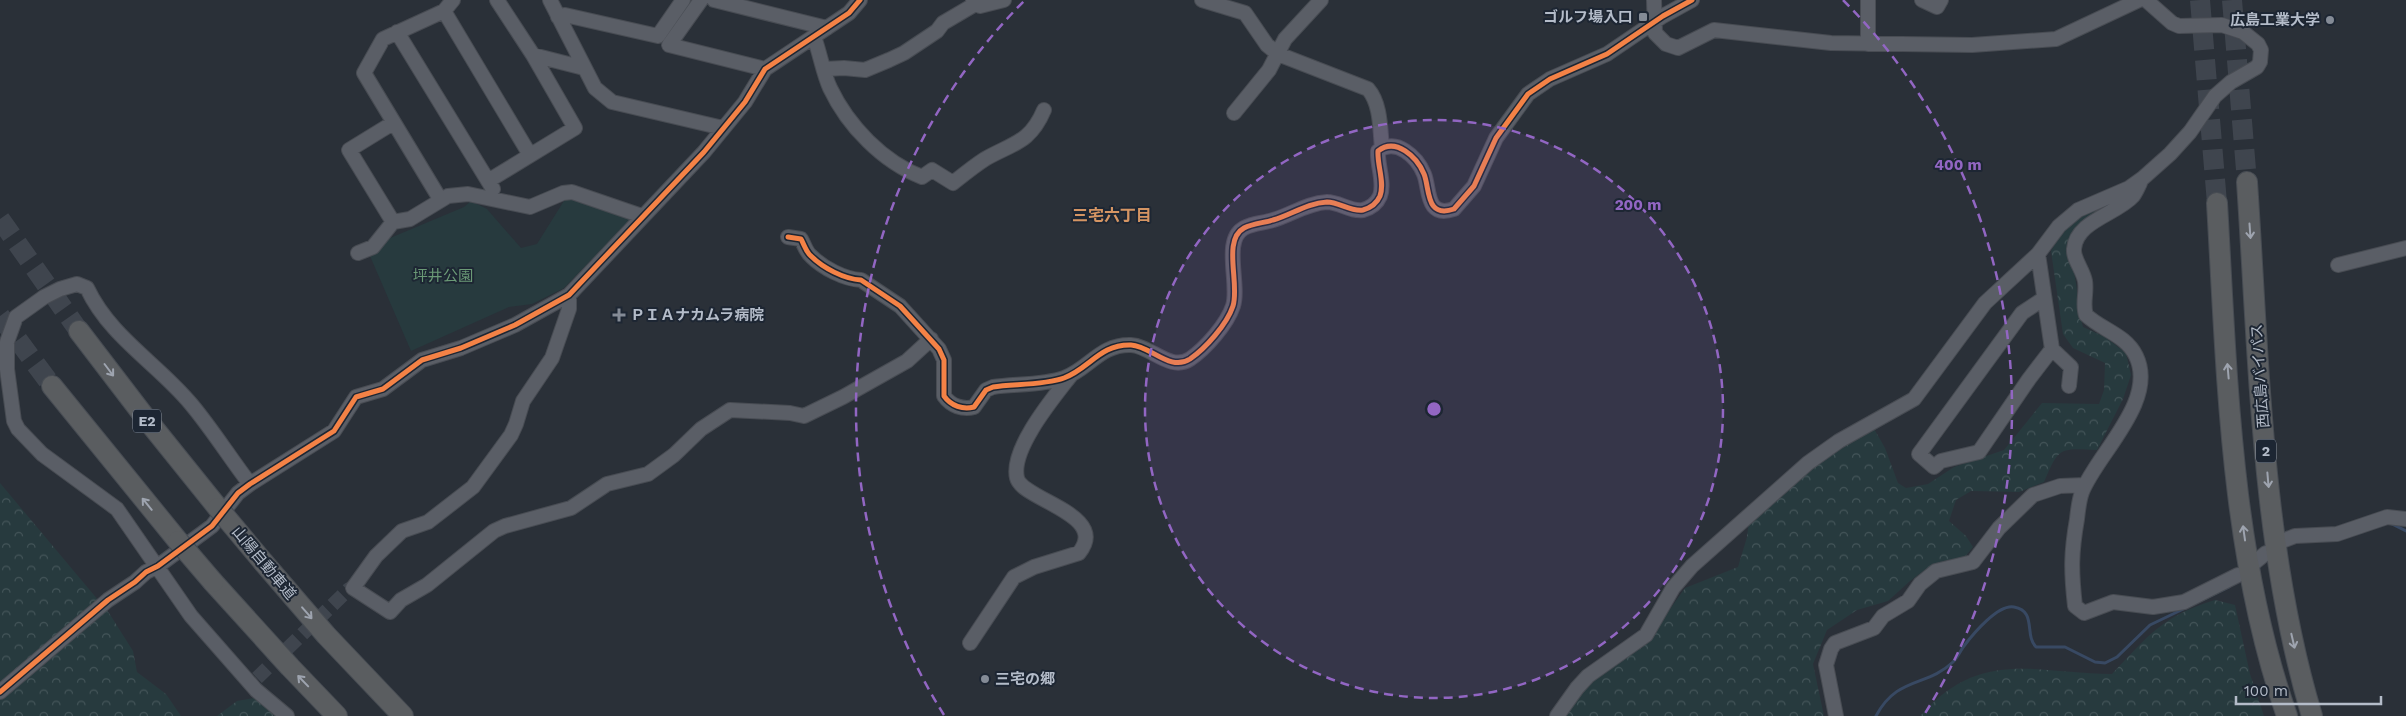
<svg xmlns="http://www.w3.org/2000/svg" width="2406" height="716" viewBox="0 0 2406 716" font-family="'Work Sans','Noto Sans JP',sans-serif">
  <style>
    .green { fill: #273a3e }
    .forest { fill: url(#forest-crowns) }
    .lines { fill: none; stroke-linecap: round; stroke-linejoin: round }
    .stream { stroke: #384963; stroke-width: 3 }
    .minor-tunnel { stroke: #3f454e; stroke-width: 14; stroke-dasharray: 14 7; stroke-linecap: butt }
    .highway-tunnel { stroke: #3f454e; stroke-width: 20; stroke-dasharray: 20 10; stroke-linecap: butt }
    .minor-casing { stroke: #484c53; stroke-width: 16 }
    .highway-casing { stroke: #474c53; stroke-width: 22 }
    .minor { stroke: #5a5e66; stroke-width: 14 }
    .highway { stroke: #5a5d60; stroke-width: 20 }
    .highway-bridge-casing { stroke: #474c53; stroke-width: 22; stroke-linecap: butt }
    .highway-bridge { stroke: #5a5d60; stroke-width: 20 }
    .cycleway-casing { stroke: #1d2633; stroke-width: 8 }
    .cycleway { stroke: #f48246; stroke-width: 5 }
    .oneway { stroke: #9ea4af }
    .ring { fill: none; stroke: #9266c3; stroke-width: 2.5; stroke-dasharray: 9 6 }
    .poi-dot { fill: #848b96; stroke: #1d2633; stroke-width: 2 }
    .labels { text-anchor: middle; stroke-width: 4; stroke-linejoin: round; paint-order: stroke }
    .shield { fill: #1d2633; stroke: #878f9c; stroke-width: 1 }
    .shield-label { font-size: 14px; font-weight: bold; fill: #b4bcc9 }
    .poi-label { font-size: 15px; font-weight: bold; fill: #b4bcc9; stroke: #1d2633; text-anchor: end }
    .park-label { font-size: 15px; fill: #6b9a76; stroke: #1d2633 }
    .street-label { font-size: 15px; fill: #b4bcc9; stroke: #1d2633 }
    .neighbourhood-label { font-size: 16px; font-weight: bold; fill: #d59563; stroke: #1d2633 }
    .centre { fill: #9266c3; stroke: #1d2633; stroke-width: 2.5 }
    .ring-label { font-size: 15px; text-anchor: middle; font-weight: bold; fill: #9266c3; stroke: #1d2633; stroke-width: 4; stroke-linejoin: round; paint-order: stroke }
  </style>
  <defs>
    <pattern id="forest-crowns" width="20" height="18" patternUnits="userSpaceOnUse" patternTransform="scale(1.25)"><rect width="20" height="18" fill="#273a3e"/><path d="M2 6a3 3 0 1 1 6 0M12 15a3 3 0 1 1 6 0" fill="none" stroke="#445559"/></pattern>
  </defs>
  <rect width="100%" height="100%" fill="#2a3038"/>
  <path class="green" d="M567 196 631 219 564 288 532 304 509 307 411 351 370 256 383 241 464 207 471 201 487 209 521 248 537 244Z"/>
  <path class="forest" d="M2103 203V207C2089 219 2064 233 2068 255 2069 262 2074 269 2075 277 2078 294 2078 310 2083 327L2105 337 2126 353 2131 375 2123 399 2097 450C2059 448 2059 447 2044 482L2019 492 1971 491 1956 500 1949 521 1966 536 1973 547 1963 559 1929 567 1910 581 1888 601 1857 610 1827 630 1813 664 1824 716H1565L1589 683 1660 623 1685 588 1738 567 1747 537 1749 521 1838 447 1873 427 1885 448 1898 483 1906 488 1928 484 1954 467 2004 450 2042 403 2099 404 2104 390 2105 363 2073 348 2063 334 2051 251 2062 232 2090 207Z
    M0 483 109 613 133 651 137 672 166 694 181 716H0Z
    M2215 600 2235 605 2250 674 2264 716H1920C1980 648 2034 673 2112 674 2148 636 2162 616 2215 600Z
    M254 698 276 716H217L237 701Z"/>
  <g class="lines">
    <path class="stream" d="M2390 523 2406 531
      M1876 716C1897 676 1927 687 1953 662 1958 657 1960 651 1964 646 1973 634 1998 604 2014 607 2037 611 2024 635 2036 647H2065L2095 662 2105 663 2117 657 2150 625 2229 587"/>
    <path class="minor-tunnel" d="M257 678 349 589 353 588"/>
    <path class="highway-tunnel" d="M2200 0 2217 203
      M2232 0 2247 182
      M0 219 79 331
      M0 316 52 386"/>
    <g class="minor-casing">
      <path id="minor" d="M550 0 595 88 612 102 723 128
        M701 0 669 45 765 69
        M714 0 827 28
        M973 0 980 6 1004 0
        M1202 0 1245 13 1267 45 1278 54 1368 89C1381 104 1380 129 1382 148
        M1654 0 1655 33 1666 44 1678 48 1714 30 1831 43 1972 45 2056 39 2139 0
        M1922 0 1937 7 1941 0
        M444 11 530 155
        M558 17 565 15 658 36 683 0
        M397 32 493 189
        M814 37C820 53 823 73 830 88 848 126 883 162 922 177L932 170 953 183C963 175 974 166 985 159 1013 143 1030 143 1044 110
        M1868 44V0
        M533 55 584 68
        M825 69 844 68 865 70 889 60 904 53 937 31 943 23 977 3
        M1234 113 1269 70 1285 39 1321 0
        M393 123 349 150 393 222
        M488 181 575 128 533 55 497 0
        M2140 183C2138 187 2136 192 2133 196 2117 214 2076 221 2074 249 2073 259 2083 270 2085 281 2087 293 2082 304 2086 315 2102 330 2126 335 2136 356 2158 401 2097 454 2082 492 2079 500 2078 510 2077 519 2071 553 2071 571 2075 606L2084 613 2113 602 2153 607 2184 602 2238 575
        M440 199 364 73 383 39 444 11 453 0
        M788 237 801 239C804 244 806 252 811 256 823 268 844 279 861 280L900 306 939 349 944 360V396C951 406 963 410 974 407L986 390 993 387C1014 384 1045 385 1064 378 1089 369 1100 344 1131 345 1151 346 1170 372 1190 359 1206 348 1227 324 1233 306 1240 284 1222 240 1244 228 1253 223 1264 223 1273 220 1291 215 1307 203 1327 202 1339 202 1351 212 1363 210 1370 208 1377 203 1380 196 1385 183 1377 165 1378 151 1396 137 1417 157 1424 174 1430 188 1425 219 1454 209L1474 186 1496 138 1528 94 1550 79 1607 54 1663 16 1692 0
        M358 253 373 247 393 222 410 219 448 196 468 194 530 207 563 193 572 192 642 216
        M2038 254 2052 349 2029 379 1979 452 1941 461 1934 467 1919 454 2022 313 2043 299
        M2338 265 2406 248
        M569 295V309L552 358 523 401 516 424 511 435 473 487 428 522 402 531 376 556 353 588 390 612 401 600 427 585 494 531 505 526 571 508 607 484 648 474 674 455 701 429 730 410 790 413 804 416 843 397 907 361 931 339
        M2052 349 2071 367 2069 386
        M250 484C230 458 212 429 191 404 158 364 110 337 87 288L77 284 60 289 44 297 16 317 7 342V369L14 421 18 429 42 454 117 509 191 616 256 690 287 716
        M2282 541 2295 536 2337 534 2387 517 2406 519
        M2255 562 2266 553
        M970 643 1014 577 1034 567 1079 553C1110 514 1022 500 1017 478 1010 449 1054 397 1071 375
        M0 692 108 600 135 582 146 572 158 566 212 526 238 493 250 484 334 431 356 397 383 389 422 360 461 348 515 325 569 295 704 152 745 102 765 69 849 13 860 0
        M1557 716 1577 688 1588 676 1646 635 1673 588 1692 566 1808 463 1839 441 1914 399 1985 303 2038 254 2059 226 2078 210 2129 188 2143 178 2170 154 2190 132 2215 96 2231 82 2257 67 2260 62 2261 50 2258 44 2243 32 2222 25 2179 26 2172 23 2146 0
        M1836 716 1826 665 1831 649 1835 643 1874 628 1883 616 1908 601 1920 584 1936 571 1973 562 1999 528 2033 495 2060 486 2085 485"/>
    </g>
    <g class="highway-casing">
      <path id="highway" d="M2247 182C2259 358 2261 547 2312 716
        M2217 203C2227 373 2230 554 2287 716
        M79 331 144 416 218 508
        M52 386 178 541
        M264 563 326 635 403 716
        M213 582 290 667 337 716"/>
    </g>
    <use href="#minor" class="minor"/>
    <use href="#highway" class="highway"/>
    <g class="highway-bridge-casing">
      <path id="highway-bridge" d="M218 508 264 563
        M178 541 213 582"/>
    </g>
    <use href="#highway-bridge" class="highway-bridge"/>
    <g class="cycleway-casing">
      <path id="cycleway" d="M788 237 801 239C804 244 806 252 811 256 823 268 844 279 861 280L900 306 939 349 944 360V396C951 406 963 410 974 407L986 390 993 387C1014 384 1045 385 1064 378 1089 369 1100 344 1131 345 1151 346 1170 372 1190 359 1206 348 1227 324 1233 306 1240 284 1222 240 1244 228 1253 223 1264 223 1273 220 1291 215 1307 203 1327 202 1339 202 1351 212 1363 210 1370 208 1377 203 1380 196 1385 183 1377 165 1378 151 1396 137 1417 157 1424 174 1430 188 1425 219 1454 209L1474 186 1496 138 1528 94 1550 79 1607 54 1663 16 1692 0
        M0 692 108 600 135 582 146 572 158 566 212 526 238 493 250 484 334 431 356 397 383 389 422 360 461 348 515 325 569 295 704 152 745 102 765 69 849 13 860 0"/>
    </g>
    <use href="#cycleway" class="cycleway"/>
  </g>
  <defs><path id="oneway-shaft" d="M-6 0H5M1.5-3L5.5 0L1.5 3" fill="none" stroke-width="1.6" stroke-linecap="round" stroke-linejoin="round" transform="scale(1.25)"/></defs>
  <g class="oneway">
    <use href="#oneway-shaft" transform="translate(2250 231) rotate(86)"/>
    <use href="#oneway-shaft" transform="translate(109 370) rotate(53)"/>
    <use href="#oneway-shaft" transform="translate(2228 371) rotate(-95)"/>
    <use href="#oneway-shaft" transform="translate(2268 480) rotate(85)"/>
    <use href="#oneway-shaft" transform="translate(147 504) rotate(-129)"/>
    <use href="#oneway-shaft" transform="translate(2244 533) rotate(-98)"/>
    <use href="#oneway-shaft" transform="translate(307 613) rotate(49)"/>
    <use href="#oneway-shaft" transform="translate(2293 641) rotate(77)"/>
    <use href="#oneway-shaft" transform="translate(303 681) rotate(-134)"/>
  </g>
  <circle cx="1434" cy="409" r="289" fill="#9266c3" fill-opacity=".12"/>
  <g class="ring">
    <circle cx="1434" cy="409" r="289"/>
    <path d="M944 715A578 578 0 0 1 1025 0M1843 0A578 578 0 0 1 1924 715"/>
  </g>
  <g class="poi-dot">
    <rect x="1638" y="12" width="10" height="10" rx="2.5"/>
    <circle cx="2330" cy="20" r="5"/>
    <path d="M616.5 307.5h5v5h5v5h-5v5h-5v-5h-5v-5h5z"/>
    <circle cx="985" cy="679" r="5"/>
  </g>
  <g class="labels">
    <g class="shield">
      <rect x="133" y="409.5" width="28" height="23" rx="4"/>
      <rect x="2256" y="439.5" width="20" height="23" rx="4"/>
    </g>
    <g class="shield-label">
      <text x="147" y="426">E2</text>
      <text x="2266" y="456">2</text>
    </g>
    <g class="poi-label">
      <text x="1633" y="22">ゴルフ場入口</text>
      <text x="2320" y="25">広島工業大学</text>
      <text x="630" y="320" text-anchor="start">ＰＩＡナカムラ病院</text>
      <text x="995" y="684" text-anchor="start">三宅の郷</text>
    </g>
    <g class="park-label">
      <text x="443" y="281">坪井公園</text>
    </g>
    <g class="street-label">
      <text transform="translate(2260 376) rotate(-94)" y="5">西広島バイパス</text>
      <text transform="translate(264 563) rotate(50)" y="5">山陽自動車道</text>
    </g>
    <g class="neighbourhood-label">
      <text x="1112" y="221">三宅六丁目</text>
    </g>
  </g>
  <circle cx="1434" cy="409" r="8" class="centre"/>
  <g class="ring-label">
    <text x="1958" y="170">400 m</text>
    <text x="1638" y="210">200 m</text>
  </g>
  <path d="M2236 696v8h145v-8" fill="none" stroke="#b4bcc9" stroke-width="2.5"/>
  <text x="2244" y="696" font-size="15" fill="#b4bcc9" stroke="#1d2633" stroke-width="4" paint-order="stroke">100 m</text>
</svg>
